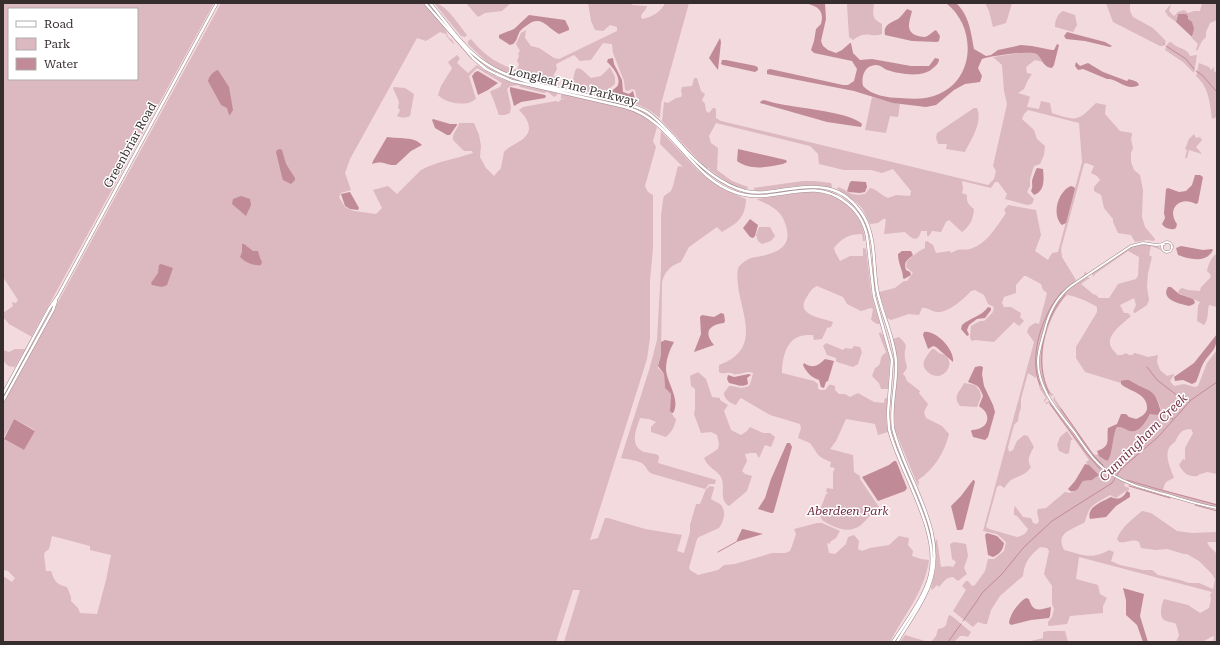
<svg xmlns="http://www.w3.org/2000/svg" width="1220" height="645" viewBox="0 0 1220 645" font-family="'Roboto Serif',serif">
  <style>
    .green { fill: #dcb8c0; fill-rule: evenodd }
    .water { fill: #c18a97 }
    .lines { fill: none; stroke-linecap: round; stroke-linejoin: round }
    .stream { stroke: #c18a97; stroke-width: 1 }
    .tertiary-casing { stroke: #9f888d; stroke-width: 3 }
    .secondary-casing { stroke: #9f888d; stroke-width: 3.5 }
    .tertiary { stroke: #fff; stroke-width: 2 }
    .secondary { stroke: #fff; stroke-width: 2.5 }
    .labels { text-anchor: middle; stroke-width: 3; stroke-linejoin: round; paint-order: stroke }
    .street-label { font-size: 12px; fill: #362d2f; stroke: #fff }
    .park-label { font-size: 12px; font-style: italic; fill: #6f2a40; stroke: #fff }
    .water-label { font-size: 13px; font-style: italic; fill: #783348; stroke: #fff }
  </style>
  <rect width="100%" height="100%" fill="#f3dadf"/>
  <path class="green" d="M3 3H214L32 336 33 337 27 349 25 350 15 367C3 366 3 360 3 350L9 352 15 349H25L32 337 9 324 3 317V313L13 306 12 302 16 303 18 300 3 277ZM9 9H137V79H9Z
    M221 3H423L446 30 448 37 453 41 454 45C452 41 447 39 446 34L440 32 426 41 417 38 350 159 345 173 351 190 341 193 339 197 345 207 349 209 354 211 376 214 382 208 373 190 388 186 397 194 421 170C437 161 456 159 473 153L472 151H464L453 140C452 133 458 129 459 123H474L479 135 481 146 480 157 486 168 494 176 501 168 504 152C508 147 514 145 520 141 535 132 529 120 519 110L523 107 556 101 559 102 560 100 567 98 561 99V95L563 94C590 100 639 105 657 127L653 141 656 147 645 186 648 192 653 195V248L650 280V338L647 359 590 540 598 538 605 518H608L645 529 682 535 677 551 684 553 690 532V525L696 504H700L706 489 710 486 714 487V488L711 499C713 501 717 502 720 504 727 511 724 521 719 528L699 537 697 539 689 568 690 570 698 575 718 570 724 565 735 564 772 553H785L790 551 792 546 796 534 794 529 817 523H822L840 531 836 538 830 542V544L827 543 829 553 835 554 846 544 848 537 854 535 859 541 858 549 862 551 870 548 889 545 899 536 909 538 908 545 913 551 912 556 921 559 929 560C925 591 904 615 890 642H564L580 590H573L556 642H3V576L12 582 15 578 8 571 3 570V403ZM14 419 35 430 24 450 5 440 4 437ZM52 536 90 546V550L111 555 106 580 97 614 80 613 78 608 71 601V597L67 587C56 584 55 582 51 571H46L44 555 45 552 49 549Z
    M434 3C445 3 460 26 467 35L465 37 461 36Z
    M466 3H511L502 11 485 13 478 17Z
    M588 3H623L628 4V3H631L632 5 647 6C646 11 641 13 641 17L642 19C651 18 662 11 665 3H689L661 104 660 118 649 110 635 103 637 99 635 90 632 89 628 91 625 90 624 81 613 53 612 44 603 43 591 60 580 61 574 55 556 64 557 69 553 76 561 78 558 85C541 81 512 78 497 69 486 62 477 53 468 44V41L471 39C483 54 498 65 517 70L519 64 517 61 519 56 518 53 520 51 516 44 521 33 526 30 525 38 531 46 539 48 554 58 559 59 617 31V27L610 25 603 31 595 30 591 21Z
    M858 3H874C873 15 871 18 882 24V34C875 37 869 33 862 35 858 36 856 38 853 40L849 37 847 4Z
    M985 3H1012L1006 23 993 27 989 11Z
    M1106 3H1130V11L1133 17 1153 28 1166 41 1163 46H1160L1113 22Z
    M1202 3H1217V20L1210 23 1206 32V37L1202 41 1197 51 1196 49 1198 44 1191 37 1192 35 1187 15 1182 14 1177 15 1176 22 1168 16 1165 11 1171 4 1169 11 1174 16 1178 12 1184 10 1188 13 1194 11H1200Z
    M1063 11 1075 15 1077 25 1073 32 1055 27C1055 21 1057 14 1063 11Z
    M1171 42C1177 49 1186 47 1190 56L1197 55 1194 73 1183 62 1165 50 1168 43Z
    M1027 52C1034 53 1040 55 1043 62L1035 60 1026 67 1027 73 1032 74 1028 80 1024 89 1018 93 1028 96 1030 97 1027 107 1039 109 1041 101 1050 103 1052 113C1077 121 1077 122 1096 103L1106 105 1105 114 1120 131 1132 133V135L1131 139 1133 148 1131 153V162L1134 170 1140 175 1143 190 1142 217 1145 227 1155 239 1154 241 1147 240 1135 242 1131 235 1118 233 1113 222V219L1104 208 1101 195 1094 191V187L1100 180 1097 176 1091 173 1094 166 1086 163 1084 164 1061 249 1062 257 1076 280 1073 284 1084 275 1085 271 1087 274 1064 292 1050 312 1038 360 1039 377 1047 399 1044 402V400L1046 398 1040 389 1036 375V378L1028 373 1021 399V408L1019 414 1018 421 1014 425 1008 447 1009 452 1013 450 1017 441 1024 435 1028 436 1034 447C1030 454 1026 460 1031 467 1026 475 1018 476 1011 480 1008 482 1006 486 1004 488L1000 485 997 487 986 527 989 529 1017 537C1022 536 1026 534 1028 529L1017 516 1014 515V509L1015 506 1023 517 1031 518 1033 523 1037 524 1039 521 1037 512 1038 509 1046 508 1065 492 1070 493 1071 492C1077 492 1080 485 1083 481L1092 480 1099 475 1087 464 1086 462 1089 460 1049 403 1046 404 1045 403 1049 401 1092 458 1115 477H1113L1125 483 1124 486 1129 488V490L1124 492 1116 498 1110 495C1095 504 1089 504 1085 522 1072 530 1055 532 1064 550 1083 555 1091 560 1109 550L1114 552 1111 561 1120 565 1143 570H1152L1158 575 1180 580 1189 583H1199L1213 589 1215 579 1212 574 1199 561 1187 554H1184L1167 549 1156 550 1141 548 1139 542C1132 538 1126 544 1119 542L1117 539C1121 527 1133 519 1142 511L1151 513 1177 531 1192 533 1217 532V542H1207L1209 546 1217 554V642H1213L1214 637 1213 636 1202 642H1176L1179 635 1176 624C1173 622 1165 622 1163 619 1159 615 1162 603 1164 599L1188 605 1200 613 1209 608 1211 599 1210 595 1212 592 1079 557 1076 579 1098 585 1100 594 1107 598 1103 606V613L1070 616 1067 624 1049 626 1048 625V622L1052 617 1054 609 1052 604V586L1044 574 1049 551 1047 548 1040 547C1029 557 1025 561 1023 576L1000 596 991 610 987 624H984L978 622 973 627 953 611 966 590 962 586 966 581H968L972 586 975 585 985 571 988 559H994L1004 551 1006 542 997 534 983 531 1034 342 1027 332 1029 327 1035 323 1039 324 1047 293 1043 290 1041 284 1026 276H1024L1016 285V293L1004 297 1002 303 1004 307H1011L1021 313 1020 317 1024 321 1019 326 1014 322 994 342 975 340 972 341 970 338 971 326 980 321H984L993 312 994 307 988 304 984 295 975 290 971 291C964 299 948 313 937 312 931 312 928 307 922 308L919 315 909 314 891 320 887 318 879 292 895 288 904 281H907L913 273 906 267 907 261C913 256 918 251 925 248V242L927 241 933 245 936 253 950 251 951 253C953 252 955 251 957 250 961 249 966 250 970 249 986 245 997 226 1006 213L1004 210 1008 205 1036 210 1041 235 1035 251 1048 260 1052 253 1058 252 1082 162 1079 123 1028 110 1024 114 1022 119 1034 130 1037 139 1045 146 1044 155 1040 164 1034 166 1030 179V186L1027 192 1034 199 1032 204 1027 205 1005 199 1007 194 998 182H995L991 188 962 181 963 188 962 193 967 195C966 202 969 205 974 209 973 219 971 225 962 232L949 220 946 222 941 232 932 231 929 236H927V231H921C918 244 911 238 905 232L884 234 886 219H883L878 223 870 224 862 208 857 203 837 189 838 187C850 191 850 197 865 194L870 188C877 189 880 195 888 198L896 195 910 196 911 191 893 169 882 173 871 170H844L819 164 818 154 810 146 716 123 709 136 711 143 718 148 717 170 732 181 748 187 747 189C733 189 722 178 710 170L709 168H707L702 164 662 121 664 102 668 103 676 98 681 97 682 95 681 91 682 87 692 86 694 78H697L701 91 705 94 702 100 705 104 706 111 709 113 713 108H715L716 110V118L721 121 988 185 994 179 996 171 993 166 1007 104 1004 91 1002 65 993 57Z
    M457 55 460 58 457 63 468 73 477 65C500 83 530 86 557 93V95L554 97 548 92 544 93 520 87 519 85 510 86 507 89 511 107 510 113 505 115H499C496 107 494 100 490 92L491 91 500 87 502 83 477 68 469 76 476 99C474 100 473 101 471 102 462 106 444 102 438 95L441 86 451 70 452 68 448 62Z
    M1199 63 1209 67 1211 70 1214 67V71L1217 73V117L1212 119C1210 104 1209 87 1196 76Z
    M610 67 615 77V84L610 88 604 96 567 86V84H572L575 71 577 68 581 69 591 78 601 76Z
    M394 87 405 88 414 94 410 116C405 118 402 118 397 116L400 110 398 108 399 102 393 88Z
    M872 97 900 104 898 117 890 116 886 133 865 130Z
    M974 108H977C983 123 971 139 965 152L946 149 947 144H938L936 138 937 133Z
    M661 131 698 171 725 190 746 199C745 219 737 223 722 232L717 227 689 247 681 262C670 266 665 271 662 282L661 355 658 365V368L664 374 665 388 671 394C671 405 668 411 676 419 675 426 671 433 666 437L651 432V427L656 422 649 419 640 418C637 428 629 444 642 451 646 453 653 453 658 455L659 457 658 463 716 480 715 484H709L705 489 653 474C647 472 648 469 644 465 642 461 626 459 621 458L650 367 657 340 661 269V216L663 200 664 196 671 191 673 186 678 166 683 167 660 144Z
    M1194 134 1196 138 1200 137 1202 140 1196 147 1202 154 1189 150 1187 158H1185L1187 150 1185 149 1189 139Z
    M803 181H814L831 183 832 186 831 188C806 181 781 190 756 191L753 188Z
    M805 192C834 190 864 211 865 241H863L862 234C849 234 842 238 834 248L835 252 840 261 850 256H863V248L866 249 871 291 874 304 880 324H877L871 320 873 309 871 308 861 311 847 304 843 297 817 286C810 289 809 294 805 300 797 316 824 318 833 322L831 327 827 328 822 339 814 340 813 335C809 335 802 335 798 337 785 342 782 361 782 373L814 381 818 384V389L821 390H825C829 386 828 383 835 386V390L839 394H845L850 397 858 393 874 402 884 403 885 398 888 399 886 417 888 432 878 435 875 424 846 419 836 441 830 449 853 455 854 472 860 476V479L879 507C872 512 867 520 861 525 848 535 833 527 822 520L819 513 826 494H828L826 491 827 488 833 489V472L835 468 830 467 831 462C816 456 819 455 810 443L798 438 801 428 800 424 770 415 741 398 739 400 736 405C730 403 724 399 724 393L729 386C738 386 739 390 749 386 750 385 753 375 753 373 747 370 744 374 737 374 733 375 735 374 731 373 726 372 723 375 719 372V365C770 346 732 303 738 268 740 265 743 262 747 260 751 257 757 257 762 256 781 252 793 244 785 223 781 210 770 205 758 200L757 199Z
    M759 227H770L775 236 771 241 762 244 758 241 756 235Z
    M1145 244 1159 247 1163 252 1159 249 1151 246 1149 255 1152 257 1148 273 1147 287 1149 300 1147 305 1135 313 1133 312 1136 305 1134 298 1120 305 1124 313H1128L1131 316C1124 323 1105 335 1111 347 1112 350 1116 352 1117 355H1122L1126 353 1129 355H1132L1135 353 1148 357 1158 355 1157 362 1160 370 1167 376 1174 374V375L1170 381 1174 386 1184 384 1195 387 1198 386 1207 363 1217 350V474L1207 472 1198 475V476C1187 477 1184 473 1179 465L1183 459 1185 460V448L1193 433 1191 429C1181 429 1179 434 1175 442 1161 450 1170 467 1174 478 1166 482 1166 480 1163 490L1217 504V507C1201 504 1185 499 1170 494 1147 488 1124 483 1106 469 1087 455 1065 420 1053 399L1055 396V399L1093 454 1096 455 1098 454 1107 461C1114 453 1111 437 1117 427 1122 427 1125 429 1129 431 1140 434 1146 421 1150 414H1166L1161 412C1159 391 1145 390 1129 380L1121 383 1085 372 1076 358V347L1097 312V307C1087 301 1076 296 1067 295 1048 314 1036 358 1046 383 1048 388 1050 393 1054 395L1051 396C1029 381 1044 320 1057 302 1065 291 1077 283 1088 277L1090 279H1088L1081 284 1093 294 1096 295 1099 298H1109L1118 284 1136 279 1138 276 1139 257 1128 251 1095 274 1093 277 1092 273 1132 246Z
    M1217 254V307L1209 305C1207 312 1209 319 1204 325L1197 321 1198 306 1200 302 1178 293 1179 290 1182 288 1188 290 1200 291 1201 287 1211 277 1210 274 1207 271C1208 266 1211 256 1217 254Z
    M880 332 883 335 890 359 888 389H881L879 383 872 376 875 368C882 365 879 361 882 356 883 354 885 354 886 352L879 334Z
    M899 337C911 348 903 346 905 358 905 362 907 364 907 368L903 374 905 376 907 381 920 391 919 393 928 404 924 412 926 418 942 426 949 434C945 451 934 470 918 480L919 483 918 486 895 430 894 413 898 361 893 339Z
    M826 343 843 350 845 348 852 349 854 346 860 347 862 352 858 364 853 367 837 362 836 361V358L827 355 823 346Z
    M932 349H934C936 350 937 352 939 353 941 354 943 354 945 355 954 362 948 375 938 376 935 376 931 375 929 373 918 365 926 357 932 349Z
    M698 372 706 379 712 397 720 398V400L728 405 724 411 731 430 741 435 747 431 750 427 763 433H770L775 437 771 447 765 445 759 458 756 453H751L745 454 747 461 742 471 745 474 752 476 747 491 729 506C718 499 726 487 721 477 717 470 708 468 704 458L718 449 719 444 717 435 711 432 701 433 694 414 695 409V389L691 386 690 376Z
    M964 383 975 385 980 391 981 397 977 407 960 406C952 396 960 392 964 383Z
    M1067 431 1073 440H1071L1069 453 1066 454 1059 451 1057 445 1060 437Z
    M937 539 941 567 949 566 953 567 956 562 952 559 950 544 954 542 966 544 968 556 964 568 967 574 958 581 953 577 948 578 944 581 939 587 937 585 932 590 931 588 936 566 935 542Z
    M949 615C955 617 964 627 971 632L968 637 965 636H960L954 642H900L905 635 925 641H932L936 636 938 629C949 627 945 624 949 615Z
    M1048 631H1065L1068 642H1027L1043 638V632Z"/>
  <path class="water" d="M805 3H825L826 19 821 41 823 46 828 50 836 53 842 50 850 43H851L853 53 860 60 872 59 911 66H929L935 58 939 59C939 63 936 66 932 69 921 78 900 74 887 70 883 68 880 65 876 65 864 65 861 78 863 86 871 95 888 98 900 98 913 99 926 100 939 94 976 78 976 26 946 3H956C969 15 971 32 974 49L986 56 991 55 998 50 1021 45 1032 46 1052 50H1054L1057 44 1059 45 1054 65 1052 68C1042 67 1043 58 1036 54 1029 50 994 56 985 58L982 59 978 68 982 76 980 82 965 84 954 90 936 105 926 107 893 103 854 91 767 74V70L770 69 843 85H848L854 81 857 69 852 61 814 53 811 50 814 41 816 29 821 24C825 9 816 6 805 3Z
    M907 9 912 11C910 20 905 30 915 35 918 36 922 37 925 37 929 36 932 32 936 30L940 36 939 41 937 42 912 41 885 35C883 25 890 23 898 19 902 16 904 12 907 9Z
    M1178 14H1186L1188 16V19L1192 22 1194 29 1192 36H1191L1176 22Z
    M529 15 565 20 569 28V30L559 34C546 27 541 14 526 26 523 28 520 30 519 33 517 37 517 41 513 44L510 45 499 38V35L514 29Z
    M1067 32 1105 42 1112 46 1110 47 1085 41 1066 39 1064 36Z
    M720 38 721 42 718 70 709 58Z
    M613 58 614 64 622 80 623 92 629 94 633 91 635 99 634 100 608 94C611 90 617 88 618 85 621 77 612 66 607 62L608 59Z
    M722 60H726L756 66 758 68V70L755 72 723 65 721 64Z
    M1076 62 1080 66 1088 63 1103 72 1127 81 1129 79C1133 81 1137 80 1139 85 1127 92 1117 78 1107 79L1083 69 1078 70 1075 66Z
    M218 70 229 87 233 110 230 115H229L227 108 221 105 208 81C209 76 214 71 218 70Z
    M478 71 498 83 488 90 478 95 472 76 475 72Z
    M510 87 545 95 546 96 545 98 521 102 514 106 510 91Z
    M764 100C771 102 778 104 785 105 802 108 852 113 862 124L861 127 827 122 760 103 761 101Z
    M433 119 450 124H457V125L450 135H447L435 128 432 120Z
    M387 137C398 139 414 136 422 145L411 151 396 165C384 166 386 160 372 164L373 161Z
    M280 149 282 150 286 164 295 178V180L291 184 283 180 282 177 276 152 277 150Z
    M738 149 786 160 787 162 783 164C768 167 751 171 737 161Z
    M1037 168 1043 169C1044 179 1045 191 1034 195L1031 191C1033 187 1032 185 1032 181 1032 180 1036 169 1037 168Z
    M1195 175H1200L1203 177 1198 203 1196 204C1180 195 1166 209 1177 224L1176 228C1172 231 1164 228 1162 224L1165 218 1164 213 1166 189 1168 188 1179 192 1186 191 1192 185Z
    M852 181 866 182 867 187 865 192 860 193 849 192 847 191 850 182Z
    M1071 186 1074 187 1075 189 1066 223 1062 225C1051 215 1058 191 1071 186Z
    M350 192 359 208 358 210 350 209 345 206 341 194Z
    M241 196 250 199 251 205 246 216 232 204 233 199Z
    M750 219 758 225 755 236 753 238 750 237 743 228Z
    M242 244H244L253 251H258L260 258 262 262 261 265C253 266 246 263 240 257L242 252Z
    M1181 246 1203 250 1212 249 1213 250C1206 264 1189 259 1178 255L1176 248Z
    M911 251 913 255C908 260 903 261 906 270L910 272 911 275 904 279 903 278C903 270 898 264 898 254L902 251Z
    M161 264 173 268 167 285 162 287 152 285 151 283 158 273 159 265Z
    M1168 287H1171L1179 294 1193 299 1195 302 1194 304 1189 306C1180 304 1160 300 1168 287Z
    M988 307 991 308V310L985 318 977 319 969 325 967 330 969 335 967 336 961 329 962 325C970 318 982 316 988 307Z
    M721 313 724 314 725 321 724 323C709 325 703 332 714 345L694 352 701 334 700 317 702 315 714 317Z
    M924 332C936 330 955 350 953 362L936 347 933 346 928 349 923 335Z
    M1217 334C1217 352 1211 350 1203 364 1200 369 1199 376 1196 382L1192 384 1183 380 1175 381 1174 377 1194 363Z
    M665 340 674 342C669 351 666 360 666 370 667 383 681 400 673 413H672L670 411 671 394 665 388 664 374 658 366 661 355V342Z
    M825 359 834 361 828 381 826 382 824 388 821 387 819 380C812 378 806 372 803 365L804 363C813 369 818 366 825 359Z
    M975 367 980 366 983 367 982 374 984 386 993 405 995 412 988 437 985 440 973 437 971 431 972 430C981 430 991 424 986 413 985 410 981 408 979 406L983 396C979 385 978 386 968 382Z
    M749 374 751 375 747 378 748 384C742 388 735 384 729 383L727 379 728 375 734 377Z
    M1125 380H1129C1150 393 1155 387 1161 412L1158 415 1150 414C1146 421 1140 434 1129 431 1125 429 1122 427 1117 427 1112 435 1113 457 1107 461L1099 456 1097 451C1112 446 1106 439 1108 428L1117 424 1121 414H1126L1129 417 1136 419C1141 417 1146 414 1147 409 1148 393 1130 392 1121 384V381Z
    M14 419 35 431 24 450 4 439Z
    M787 443H790L792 447 774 511 773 513H771L758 509 765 498 771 479Z
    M894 461H896L897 463 907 488 905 491 878 501 862 477 889 465Z
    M1085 464 1089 465 1099 475 1092 480 1083 481C1079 486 1078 493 1070 491L1068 489 1075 481Z
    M973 480H974L975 482 963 529 961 530H957L951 506 961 496Z
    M1127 491 1130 493V497L1116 506 1106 517 1090 519C1086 507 1102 502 1111 497 1119 500 1122 499 1127 491Z
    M742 529H743L763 534 736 542Z
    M987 533 997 536 1004 543C1003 550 1000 554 993 557L988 555 985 535Z
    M1123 588 1144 594 1140 616 1148 642H1143L1137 625 1126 615V600Z
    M1026 598 1029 599C1033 614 1041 609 1051 607L1050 616 1049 618 1031 620 1011 625 1009 623C1010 614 1018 603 1026 598Z"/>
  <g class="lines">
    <path class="stream" d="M1164 44H1165
      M1166 46 1186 59 1194 69
      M1196 71 1202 75 1217 92
      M1147 367 1157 380 1178 396 1190 400
      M1040 385C1028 357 1042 314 1062 292
      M1049 393C1034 362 1043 320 1065 295
      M1050 404 1086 453 1100 469
      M1061 409 1094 456 1103 465
      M1161 413 1173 419
      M1127 480 1154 488 1217 505
      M1129 486 1170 498
      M1195 505 1217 511
      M718 552 736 542
      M963 621 983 592 1002 574 1024 547 1052 521 1112 483 1121 469 1158 437 1191 400 1217 382
      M948 642 961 624"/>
    <g class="tertiary-casing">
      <path id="tertiary" d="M1162 247a5 5 0 1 1 10 0a5 5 0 1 1-10 0Z
        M1164 244 1156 245 1143 243 1131 246 1071 286C1057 297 1049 312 1045 329 1042 340 1038 351 1038 362 1038 390 1059 412 1075 433 1086 449 1096 465 1113 475 1129 485 1147 489 1164 494 1182 499 1199 505 1217 508"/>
    </g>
    <g class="secondary-casing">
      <path id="secondary" d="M425 3 473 58 486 69 496 74 512 81 625 107C674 120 689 178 737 193 774 205 810 176 844 201 856 209 864 222 867 236L874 296 892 360 888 413 889 429C899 471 941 531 930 575 925 597 905 623 893 642
        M430 3C445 21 463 47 481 60 509 82 553 87 587 95 606 100 630 102 647 112 659 120 668 131 678 142 696 163 718 184 745 191 757 194 769 192 781 190 816 185 843 182 864 217 876 238 873 266 877 289 881 313 895 338 896 363 897 385 890 406 893 428 905 479 950 532 929 586 922 605 907 625 897 642
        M3 394 49 309 58 296 217 3
        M3 401 53 310 56 301"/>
    </g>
    <use href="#tertiary" class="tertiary"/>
    <use href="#secondary" class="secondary"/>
  </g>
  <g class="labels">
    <g class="street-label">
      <text transform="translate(573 86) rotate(14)" y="4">Longleaf Pine Parkway</text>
      <text transform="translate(130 145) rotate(-61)" y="4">Greenbriar Road</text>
    </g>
    <g class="park-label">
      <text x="848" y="515">Aberdeen Park</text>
    </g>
    <g class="water-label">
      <text transform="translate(1143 437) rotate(-45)" y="5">Cunningham Creek</text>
    </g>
  </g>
  <rect width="1220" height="645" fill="none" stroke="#362d2f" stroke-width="8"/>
  <rect x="8" y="8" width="130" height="72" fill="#ffffff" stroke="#afabac"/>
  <rect x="16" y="21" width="20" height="6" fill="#ffffff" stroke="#afabac"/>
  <text x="44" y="28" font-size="12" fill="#362d2f">Road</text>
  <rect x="16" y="38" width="20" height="12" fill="#dcb8c0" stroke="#afabac"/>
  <text x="44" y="48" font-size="12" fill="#362d2f">Park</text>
  <rect x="16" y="58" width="20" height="12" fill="#c18a97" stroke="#afabac"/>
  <text x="44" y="68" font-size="12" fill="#362d2f">Water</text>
</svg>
